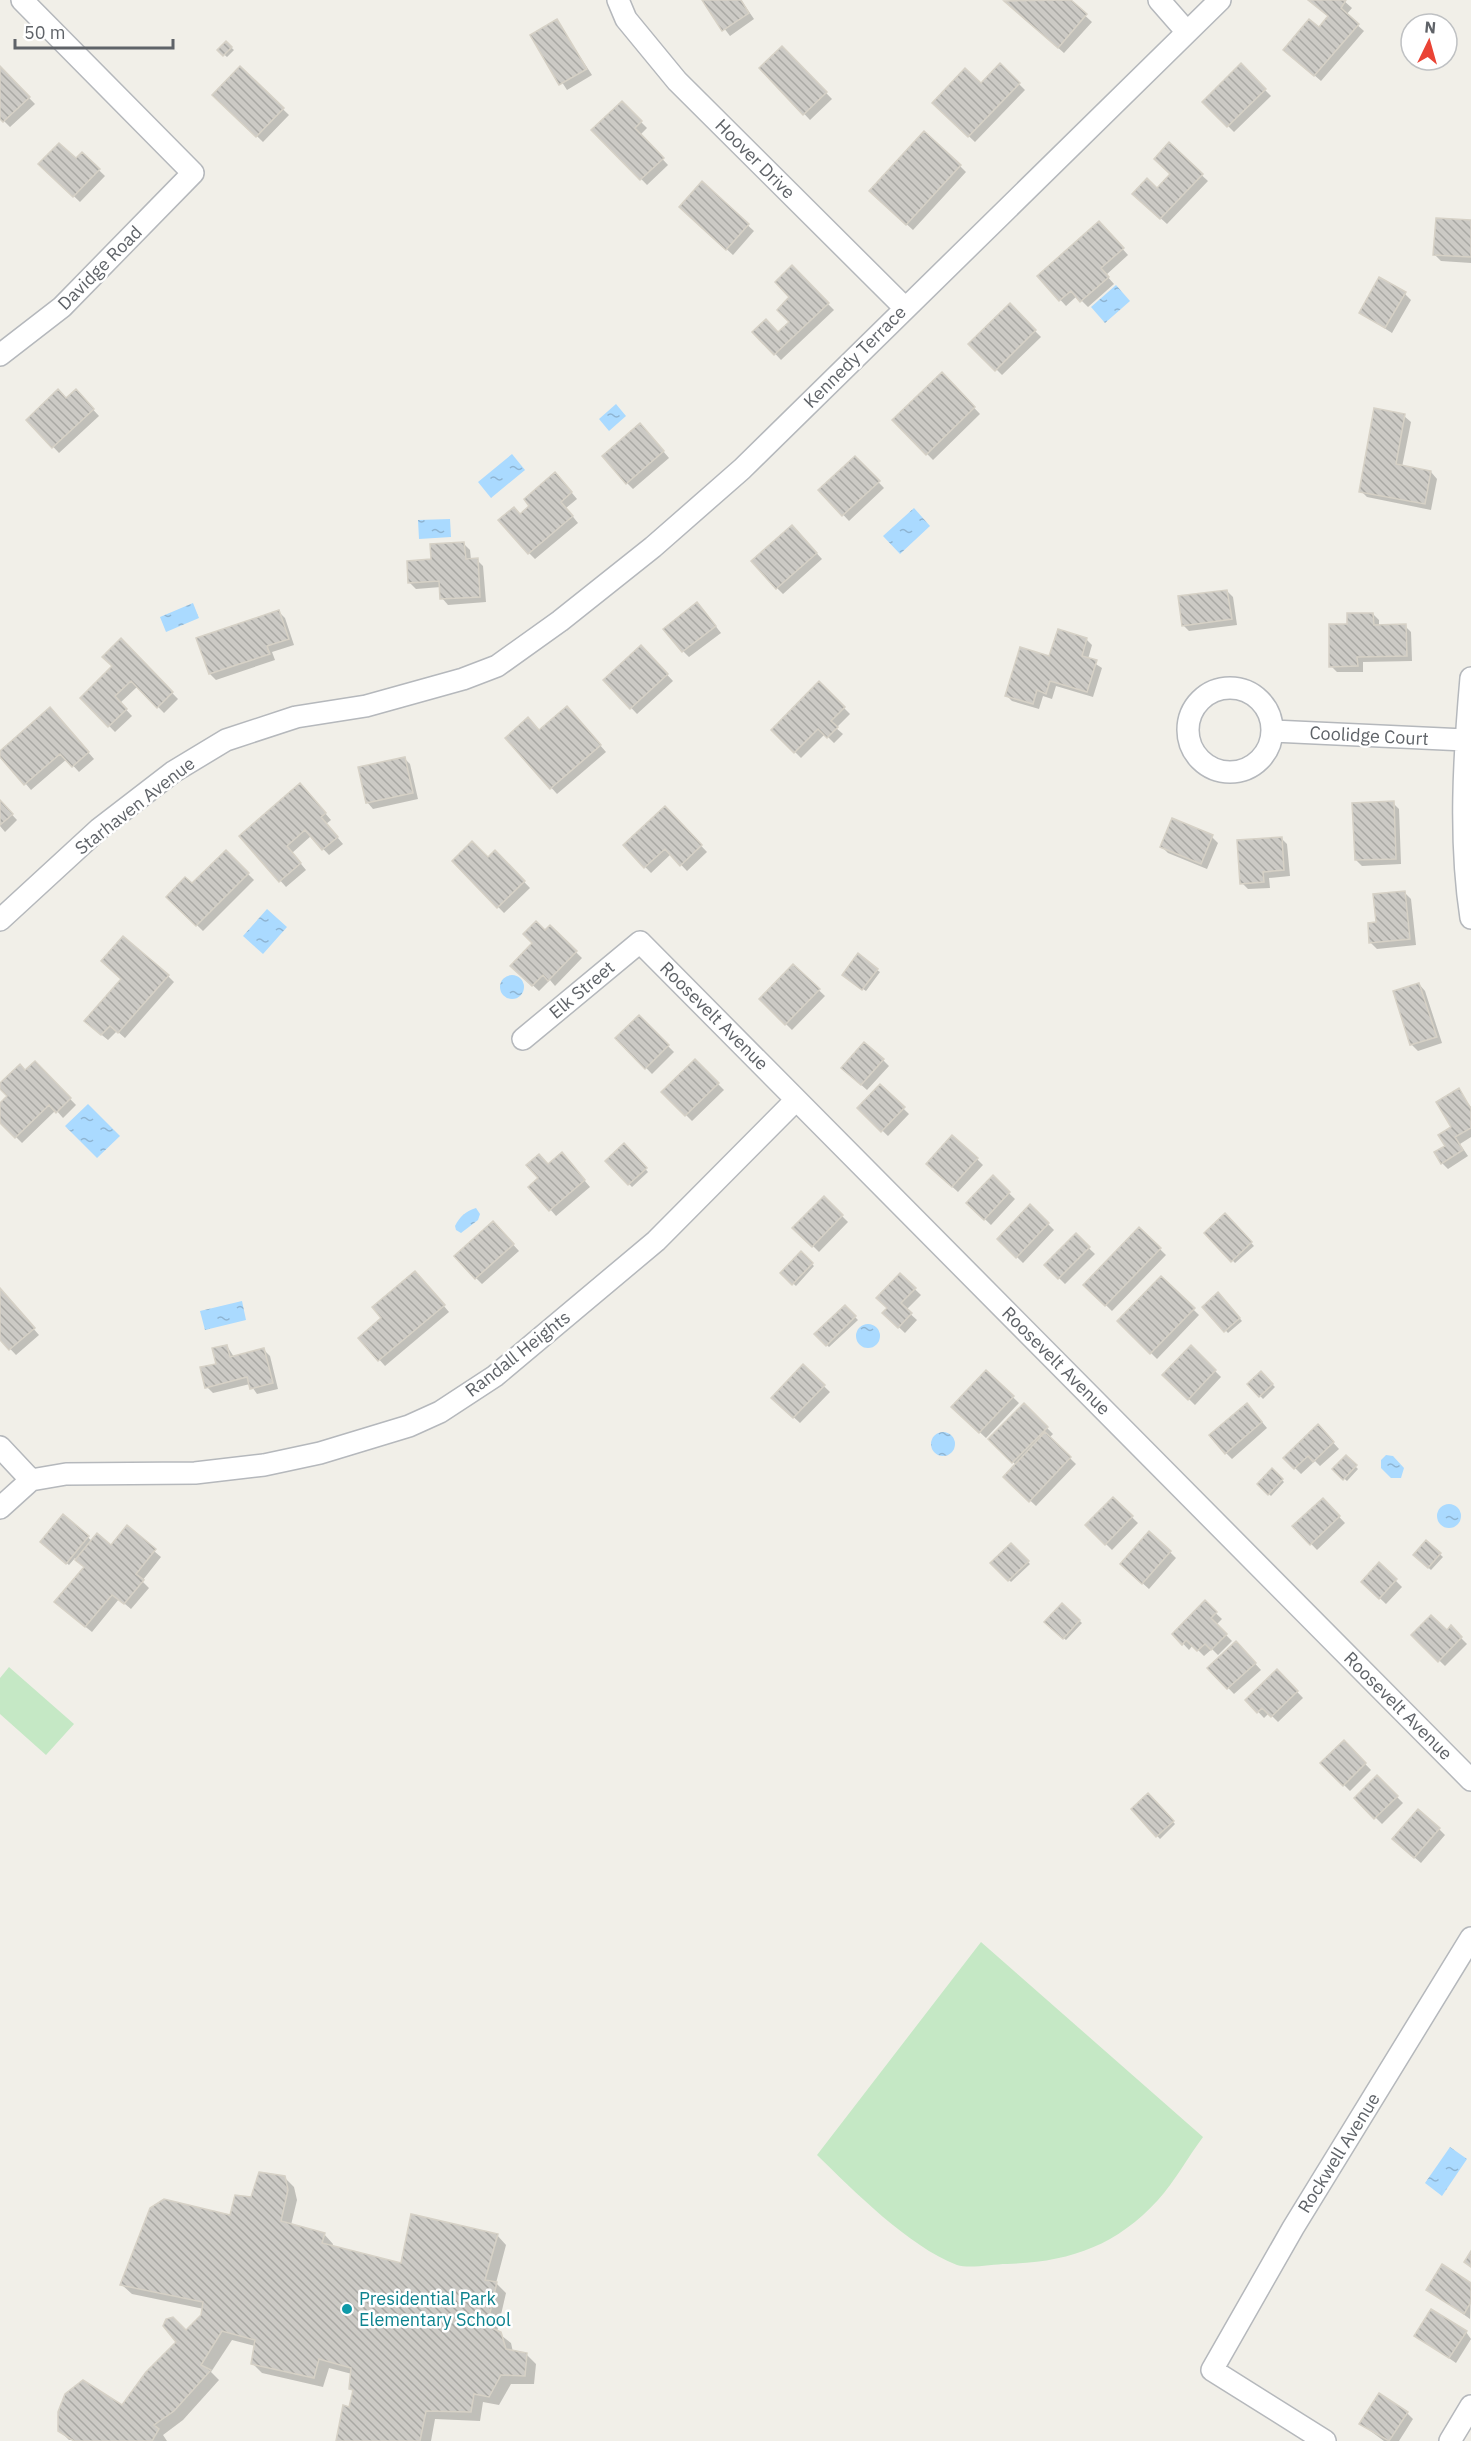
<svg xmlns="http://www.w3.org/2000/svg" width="1471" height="2441" viewBox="0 0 1471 2441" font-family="'IBM Plex Sans',sans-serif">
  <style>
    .pitch { fill: #c5e8c5 }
    .water { fill: url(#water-ripples) }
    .shadow { fill: #0003 }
    .building { fill: url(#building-back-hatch); stroke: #d6d1c6; stroke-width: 1.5 }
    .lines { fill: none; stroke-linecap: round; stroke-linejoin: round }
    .minor-casing { stroke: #b5b8bc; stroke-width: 24 }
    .minor { stroke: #fff; stroke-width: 21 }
    .culture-dot { fill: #0f9aa8; stroke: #fff; stroke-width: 2 }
    .labels { text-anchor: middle; stroke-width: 5; stroke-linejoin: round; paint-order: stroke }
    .street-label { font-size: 18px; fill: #5f6368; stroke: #fff }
    .culture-label { font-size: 18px; fill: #0d838f; stroke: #fff; text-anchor: start }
  </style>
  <defs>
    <pattern id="water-ripples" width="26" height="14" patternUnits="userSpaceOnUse" patternTransform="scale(1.5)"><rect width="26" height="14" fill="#aadaff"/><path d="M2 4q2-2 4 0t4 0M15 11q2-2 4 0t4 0" fill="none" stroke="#8eb4d2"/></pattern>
    <pattern id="building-back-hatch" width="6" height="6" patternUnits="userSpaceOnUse" patternTransform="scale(1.5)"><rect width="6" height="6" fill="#cccac5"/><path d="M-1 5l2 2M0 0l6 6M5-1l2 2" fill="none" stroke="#a9a8a4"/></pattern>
  </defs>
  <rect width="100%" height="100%" fill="#f1efe8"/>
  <path class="pitch" d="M9 1667 74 1724 46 1755 0 1714V1678Z
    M981 1942 1203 2137C1188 2157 1175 2181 1158 2200 1115 2247 1068 2262 1007 2264 992 2264 970 2269 957 2265 908 2246 854 2191 817 2155Z"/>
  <path class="water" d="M1116 285 1130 301 1105 323 1091 307Z
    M616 404 626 416 609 431 599 419Z
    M512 454 525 470 491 498 478 482Z
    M914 508 930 526 900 554 883 536Z
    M450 519 451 537 419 539 418 520Z
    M193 603 199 618 166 632 160 617Z
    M267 909 287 927 263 954 243 936Z
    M500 987a12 12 0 1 1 24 0a12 12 0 1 1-24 0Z
    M88 1104 120 1136 97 1158 65 1126Z
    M476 1208 480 1214 478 1220 461 1233 456 1230 455 1226C460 1216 466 1211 476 1208Z
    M242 1301 246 1320 205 1330 200 1311Z
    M856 1336a12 12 0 1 1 24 0a12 12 0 1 1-24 0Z
    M931 1444a12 12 0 1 1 24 0a12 12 0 1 1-24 0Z
    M1386 1455 1393 1456 1404 1468 1401 1478H1391L1381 1468V1460Z
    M1437 1516a12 12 0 1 1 24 0a12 12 0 1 1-24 0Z
    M1450 2147 1467 2159 1442 2196 1425 2183Z"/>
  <path class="shadow" d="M703 0H741L754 19 730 36Z
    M1068 0 1092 22 1064 53 1006 1Z
    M1309 0H1343L1352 8 1346 15 1364 31 1321 81 1291 55 1329 17Z
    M557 21 592 75 567 90 532 36Z
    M226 43 234 50 227 57 219 50Z
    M782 48 832 99 810 120 761 68Z
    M1000 65 1025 90 975 142 934 103 981 85Z
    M1241 66 1271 96 1234 132 1204 102Z
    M0 68 35 104 10 127 0 117Z
    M240 68 289 115 263 142 214 95Z
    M622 103 647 128 640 135 668 165 647 185 594 130Z
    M1169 145 1208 181 1167 224 1134 194 1157 190 1172 174Z
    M82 154 105 176 80 202 40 164 76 161Z
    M960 166 966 172 913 230 877 197Z
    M702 183 754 231 733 255 687 213Z
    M1471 222V263L1441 261 1435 255Z
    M1105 229 1128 255 1106 275 1114 284 1088 307 1077 296 1066 306 1039 276Z
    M792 268 834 310 781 360 755 332 778 334 791 322Z
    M1405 294 1411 300 1392 333 1361 313Z
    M1010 306 1041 337 1002 375 971 344Z
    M942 374 980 414 933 460 894 420Z
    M76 391 99 416 59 453 28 420 67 400Z
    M1404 416 1411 422 1402 467 1431 472 1437 479 1431 510 1367 497 1361 491Z
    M646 431 669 458 633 489 627 483Z
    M855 458 884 488 849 521 820 490Z
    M561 480 577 499 566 508 578 523 535 559 529 553 520 515Z
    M798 533 822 559 783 594 777 588Z
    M464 544 470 550 471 560H477L483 566 486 602 448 605 442 598 441 587 416 589 410 583 433 560Z
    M1227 591 1233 597 1237 625 1189 631 1183 625Z
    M703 610 721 633 689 657 683 651Z
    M279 612 285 618 294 645 272 652 275 660 216 680 210 674Z
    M1373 614 1379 620V626H1405L1411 632 1412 661 1363 662V672H1337L1331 666 1348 625Z
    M1086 639 1092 645 1088 659 1102 668 1093 697 1056 686 1052 699 1043 696 1039 709 1012 701 1006 695 1050 658Z
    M121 641 178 699 164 713 138 686 120 703 132 716 115 732 82 698 114 666Z
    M641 647 673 681 637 714 605 680Z
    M819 683 850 714 836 728 843 734 834 743 825 734 801 758 773 730Z
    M573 714 606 752 557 794 507 738 539 732Z
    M56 715 94 759 79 772 67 759 31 790 0 753Z
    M404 758 410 764 418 799 373 809 367 802Z
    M306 791 331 820 326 824 343 844 329 855 311 836 292 853 306 870 286 887 241 836Z
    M0 802 17 820 5 832 0 826Z
    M1393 803 1399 809 1401 864 1362 866 1356 860Z
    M665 808 707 852 687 871 671 854 651 873 625 846Z
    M1212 837 1218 843 1207 869 1168 853 1162 847Z
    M1281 838 1287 844 1290 876 1269 878 1270 888 1248 889 1242 883Z
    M226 852 254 880 203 931 168 897 192 886Z
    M495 852 530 888 504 913 454 861 488 859Z
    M1405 893 1411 899 1416 945 1377 949 1371 943 1378 923Z
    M550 927 582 958 555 986 550 980 539 991 512 966Z
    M793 966 825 996 792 1030 761 999Z
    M877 970 880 972 866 991 846 977Z
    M168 976 174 982 125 1038 117 1031 108 1040 92 1027 123 979Z
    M1419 984 1425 991 1442 1043 1418 1051 1412 1045 1395 992Z
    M639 1017 674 1052 652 1074 617 1038Z
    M883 1060 889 1066 867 1090 849 1074Z
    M695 1061 724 1090 692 1121 663 1092Z
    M35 1063 76 1105 63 1118 56 1110 22 1143 0 1121V1105L9 1096 0 1085 25 1072Z
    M880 1086 909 1114 888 1136 859 1108Z
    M1458 1090 1471 1107V1137L1460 1144 1468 1156 1448 1169 1442 1163 1453 1128Z
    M624 1145 648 1172 632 1187 607 1161Z
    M977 1159 983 1165 958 1192 934 1170Z
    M568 1161 590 1187 556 1216 550 1209 540 1178 548 1166Z
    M993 1178 1015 1199 991 1225 968 1203Z
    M824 1198 848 1222 819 1252 795 1228Z
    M1030 1206 1054 1230 1023 1263 999 1239Z
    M1225 1215 1254 1246 1235 1263 1206 1233Z
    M499 1229 519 1251 482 1284 476 1278Z
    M1139 1229 1166 1255 1112 1311 1085 1285Z
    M1076 1236 1095 1254 1065 1284 1046 1265Z
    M801 1253 814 1266 796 1286 782 1273Z
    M900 1275 921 1295 906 1310 917 1320 905 1333 884 1313 889 1309Z
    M1161 1278 1199 1315 1157 1359 1119 1321Z
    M421 1279 449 1312 385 1366 360 1338Z
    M0 1290 39 1335 16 1355 0 1338Z
    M1218 1294 1242 1321 1228 1333 1204 1307Z
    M845 1307 858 1320 829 1347 816 1334Z
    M227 1346 234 1357 264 1350 270 1356 278 1389 257 1394 250 1384 213 1393 207 1387Z
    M1191 1347 1221 1377 1195 1405 1164 1375Z
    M803 1366 830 1392 800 1423 773 1398Z
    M986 1372 1019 1403 986 1438 953 1407Z
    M1261 1373 1275 1387 1263 1399 1249 1384Z
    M1024 1405 1053 1434 1049 1438 1076 1464 1036 1506 1005 1477 1016 1465 990 1439Z
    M1253 1411 1267 1428 1232 1459 1226 1453Z
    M1318 1426 1339 1449 1320 1466 1315 1461 1301 1474 1285 1458Z
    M1346 1457 1358 1469 1347 1481 1334 1469Z
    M1272 1470 1284 1482 1271 1496 1259 1484Z
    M1113 1499 1138 1523 1112 1550 1087 1525Z
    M1323 1500 1345 1523 1317 1550 1294 1526Z
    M64 1516 92 1541 111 1547 127 1528 161 1557 142 1581 149 1588 131 1609 119 1599 92 1632 62 1608 85 1567 75 1558 69 1565 42 1542Z
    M1426 1542 1443 1557 1431 1570 1415 1555Z
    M1011 1545 1030 1564 1011 1582 992 1563Z
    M1170 1552 1176 1558 1149 1589 1128 1570Z
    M1379 1564 1402 1587 1386 1604 1363 1582Z
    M1205 1603 1222 1619 1216 1625 1232 1641 1218 1655 1212 1649 1204 1656 1193 1645 1189 1650 1174 1634Z
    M1062 1605 1082 1623 1066 1640 1046 1622Z
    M1451 1628 1467 1644 1445 1666 1413 1635 1447 1632Z
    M1236 1643 1261 1670 1234 1694 1209 1668Z
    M1277 1671 1303 1698 1278 1722 1269 1713 1264 1718 1247 1700Z
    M1344 1742 1371 1770 1350 1791 1322 1763Z
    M1377 1777 1403 1803 1382 1824 1356 1798Z
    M1148 1795 1175 1824 1160 1839 1133 1809Z
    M1439 1829 1445 1835 1421 1863 1400 1845Z
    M284 2177 294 2187 297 2200 291 2225 324 2234 333 2244 332 2247 402 2264 497 2235 506 2245 496 2283 506 2293 497 2332 511 2343 513 2352 526 2354 536 2364 534 2384H511L499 2405 483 2402 480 2421 435 2419 431 2441H337L354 2392 351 2388 352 2374 329 2368 323 2387 262 2373 253 2364 255 2346 232 2340 211 2372 219 2380 183 2420 163 2435 167 2441 69 2440 59 2430 122 2407 202 2315 204 2309 132 2294 122 2285 232 2216Z
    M1471 2285 1470 2319 1428 2289Z
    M1466 2332 1471 2339 1456 2363 1416 2335Z
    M1407 2413 1413 2419 1399 2441H1384L1361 2424Z"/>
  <path class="building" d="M702 0H741L749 13 722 31Z
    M1071 0 1087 14 1058 48 1004 1Z
    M1308 0H1346L1341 8 1359 24 1314 76 1283 50 1309 19 1319 27 1328 16Z
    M557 19 587 69 559 85 530 35Z
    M226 41 232 47 223 56 217 50Z
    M782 46 827 92 803 115 759 68Z
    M1000 63 1020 83 968 137 932 103 965 68 981 83Z
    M1241 63 1266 89 1227 127 1202 102Z
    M0 66 30 97 3 122 0 119Z
    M240 66 284 108 256 137 212 95Z
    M622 101 642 121 635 128 664 158 640 180 591 130Z
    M924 131 961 165 906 225 869 191Z
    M1169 142 1203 174 1160 219 1132 194 1147 178 1157 188 1170 174 1154 159Z
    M59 143 76 158 82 152 100 169 73 197 38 164Z
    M702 181 749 224 726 250 679 207Z
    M1436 218 1471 220V257L1433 255Z
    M1099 221 1124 248 1101 268 1109 277 1080 302 1071 291 1059 301 1037 276Z
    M792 265 829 303 774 355 752 332 766 319 778 332 789 322 777 310 789 297 775 282Z
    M1379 277 1406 292 1385 328 1359 313Z
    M1010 303 1036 330 995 371 968 344Z
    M942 372 975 407 926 455 892 420Z
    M58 389 66 398 76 389 94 409 52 448 26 420Z
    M1374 408 1405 414 1396 464 1431 471 1425 504 1359 492Z
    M640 423 664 451 626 484 602 456Z
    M855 456 880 481 842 516 818 490Z
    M555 472 572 492 561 502 573 516 528 554 498 520 514 507 520 514 529 506 524 499Z
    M792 525 817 553 776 589 751 561Z
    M464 542 466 559 478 558 480 597 440 599 439 581 408 583 407 561 431 559 430 544Z
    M1227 590 1232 619 1182 626 1178 596Z
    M697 602 716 626 682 652 663 629Z
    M279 610 289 639 267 646 270 654 209 674 196 638Z
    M1347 613H1373L1374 625 1406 624 1407 656 1357 657 1358 666 1329 667V624H1347Z
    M1058 629 1087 638 1082 656 1097 660 1087 692 1050 681 1046 694 1037 690 1033 704 1005 696 1020 647 1049 656Z
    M121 638 173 692 157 708 131 681 115 696 127 709 108 727 80 698 112 666 102 657Z
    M641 645 668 674 630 709 603 680Z
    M819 681 845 707 831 721 838 727 827 738 818 729 794 753 771 730Z
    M567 706 601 745 550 789 505 738 528 717 539 730Z
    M50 707 89 752 72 767 60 754 24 785 0 757V751Z
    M405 757 413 793 366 803 358 767Z
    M300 783 326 813 321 817 338 837 322 850 305 830 287 846 301 863 279 882 239 836Z
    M0 800 13 814 0 825Z
    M1394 801 1396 859 1355 860 1352 803Z
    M665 806 702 845 680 866 665 849 644 868 623 845Z
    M1172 818 1213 835 1201 864 1160 847Z
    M1282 837 1284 870 1263 872 1264 882 1240 884 1237 840Z
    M472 841 488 857 495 850 525 881 497 908 452 861Z
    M226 850 249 873 196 926 166 897 185 877 192 883Z
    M1405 891 1410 939 1369 943 1368 923 1376 922 1373 894Z
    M536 921 545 930 550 925 577 951 548 981 543 975 532 986 510 966 532 943 523 934Z
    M123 936 169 975 118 1033 110 1026 101 1035 84 1021 121 979 101 961Z
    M858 953 878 969 862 990 842 975Z
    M793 964 820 989 785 1025 759 999Z
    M1419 983 1437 1037 1410 1045 1393 991Z
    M639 1015 669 1045 645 1069 615 1038Z
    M864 1042 884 1059 861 1085 841 1068Z
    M695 1059 719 1083 685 1116 661 1092Z
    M35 1061 71 1098 56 1113 49 1105 15 1138 0 1123V1103L7 1096 0 1089V1083L20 1064 25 1070Z
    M880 1084 905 1107 881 1132 857 1108Z
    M1459 1088 1471 1109V1128L1455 1137 1463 1150 1441 1164 1434 1152 1445 1146 1438 1135 1451 1127 1436 1102Z
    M952 1135 978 1158 952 1187 926 1164Z
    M624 1143 647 1168 628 1185 605 1161Z
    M562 1152 585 1180 549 1211 528 1187 538 1178 526 1165 539 1154 548 1164Z
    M993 1175 1010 1192 984 1220 966 1203Z
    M824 1196 843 1215 812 1247 792 1228Z
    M1030 1204 1049 1223 1016 1258 997 1239Z
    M1225 1213 1252 1242 1231 1262 1204 1233Z
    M493 1221 514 1244 475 1279 454 1256Z
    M1139 1227 1161 1248 1105 1306 1083 1285Z
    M1076 1233 1090 1247 1058 1279 1044 1265Z
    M801 1251 813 1263 792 1285 780 1273Z
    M415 1271 445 1305 378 1361 358 1338 381 1318 372 1307Z
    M900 1273 916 1288 901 1303 912 1313 898 1328 882 1313 887 1308 876 1298Z
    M1161 1276 1195 1308 1150 1354 1117 1321Z
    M0 1288 35 1328 9 1350 0 1340Z
    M1218 1292 1240 1318 1224 1332 1202 1307Z
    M845 1305 856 1316 826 1346 814 1334Z
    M227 1345 230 1357 264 1348 273 1383 250 1389 247 1377 205 1388 200 1367 216 1364 212 1348Z
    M1191 1345 1216 1370 1188 1400 1162 1375Z
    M803 1364 825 1385 793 1418 771 1398Z
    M986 1370 1014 1396 979 1433 951 1407Z
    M1261 1371 1273 1384 1259 1397 1247 1384Z
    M1024 1403 1048 1427 1012 1463 988 1439Z
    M1247 1403 1262 1422 1225 1454 1209 1435Z
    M1318 1424 1334 1442 1313 1462 1308 1456 1294 1469 1283 1458Z
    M1045 1432 1071 1457 1029 1502 1003 1477Z
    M1346 1455 1357 1465 1343 1480 1332 1469Z
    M1272 1468 1283 1479 1268 1495 1257 1484Z
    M1113 1497 1133 1516 1105 1545 1085 1525Z
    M1323 1498 1340 1516 1310 1545 1292 1526Z
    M63 1514 89 1536 66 1564 40 1542Z
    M127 1525 156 1549 136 1574 144 1580 124 1604 112 1595 85 1627 54 1602 84 1567 75 1560 97 1533 111 1545Z
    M1149 1531 1171 1551 1142 1584 1120 1564Z
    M1426 1540 1441 1553 1428 1568 1413 1555Z
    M1011 1543 1029 1561 1008 1581 990 1563Z
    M1379 1562 1397 1579 1379 1599 1361 1582Z
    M1205 1600 1217 1612 1211 1618 1227 1634 1211 1650 1205 1644 1197 1651 1186 1640 1182 1645 1172 1634Z
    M1062 1603 1080 1620 1063 1639 1044 1622Z
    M1431 1615 1447 1630 1451 1625 1462 1637 1438 1662 1411 1635Z
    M1236 1641 1256 1663 1227 1689 1207 1668Z
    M1277 1669 1298 1691 1271 1717 1262 1708 1257 1713 1245 1700Z
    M1344 1740 1366 1763 1343 1786 1320 1763Z
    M1377 1775 1398 1796 1374 1819 1354 1798Z
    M1148 1793 1174 1821 1156 1837 1131 1809Z
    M1418 1809 1440 1828 1414 1858 1392 1839Z
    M259 2172 285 2176 288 2190 281 2221 325 2233 322 2243 401 2263 411 2214 498 2234 485 2280 497 2282 487 2326 501 2332 506 2349 527 2353 525 2376 501 2375 489 2397 474 2394 471 2412 426 2411 420 2441H336L343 2405 349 2407 353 2390 349 2389 351 2368 319 2359 314 2378 251 2364 255 2340 222 2331 201 2365 211 2370 174 2411 154 2425 159 2429 152 2441H74L58 2431V2412L65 2394 83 2380 122 2405 146 2372 176 2342 163 2326 166 2319 173 2317 186 2330 201 2315 203 2302 120 2285 150 2208 164 2199 230 2215 235 2195 251 2197Z
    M1471 2251V2267L1464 2262Z
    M1442 2264 1471 2283V2302L1464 2314 1426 2290Z
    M1431 2309 1467 2331 1449 2358 1414 2336Z
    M1379 2393 1408 2412 1389 2441 1359 2424Z"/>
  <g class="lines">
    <g class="minor-casing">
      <path id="minor" d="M618 0 626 19 677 81 905 308
        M1159 0 1187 32
        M0 355 62 307 193 173 22 0
        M1471 678C1464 757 1459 840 1471 918
        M1188 730a42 42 0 1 1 84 0a42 42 0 1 1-84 0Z
        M1273 731 1465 740
        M0 920 99 829 173 772 226 740 296 717 366 706 463 679 497 666 560 621 653 547 742 469 1220 0
        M523 1039 640 942 1471 1780
        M0 1447 31 1480
        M0 1508 31 1480 66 1474 195 1473 264 1465 320 1453 409 1426 440 1412 495 1376 656 1241 796 1100
        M1325 2441 1212 2370 1293 2228 1471 1938
        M1450 2441 1471 2406"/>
    </g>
    <use href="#minor" class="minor"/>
  </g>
  <circle class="culture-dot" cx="347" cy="2309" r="6"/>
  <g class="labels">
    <g class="street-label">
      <text transform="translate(755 159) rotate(45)" y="6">Hoover Drive</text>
      <text transform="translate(100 268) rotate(-45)" y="6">Davidge Road</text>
      <text transform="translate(855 357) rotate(-45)" y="6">Kennedy Terrace</text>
      <text transform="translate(1369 736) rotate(3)" y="6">Coolidge Court</text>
      <text transform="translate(135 806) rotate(-38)" y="6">Starhaven Avenue</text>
      <text transform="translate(582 990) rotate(-40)" y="6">Elk Street</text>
      <text transform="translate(714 1016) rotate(45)" y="6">Roosevelt Avenue</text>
      <text transform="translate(518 1354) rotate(-38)" y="6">Randall Heights</text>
      <text transform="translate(1056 1361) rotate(45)" y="6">Roosevelt Avenue</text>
      <text transform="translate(1398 1706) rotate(45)" y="6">Roosevelt Avenue</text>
      <text transform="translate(1339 2153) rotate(-58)" y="6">Rockwell Avenue</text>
    </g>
    <g class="culture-label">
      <text x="359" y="2305">Presidential Park<tspan x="359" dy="21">Elementary School</tspan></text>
    </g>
  </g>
  <g transform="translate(1429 42) rotate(5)"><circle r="28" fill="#ffffff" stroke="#bfc1c3" stroke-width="1.5"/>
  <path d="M0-4.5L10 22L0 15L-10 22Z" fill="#ea4335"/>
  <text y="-9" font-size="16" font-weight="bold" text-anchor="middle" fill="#5f6368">N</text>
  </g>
  <path d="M15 39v9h158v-9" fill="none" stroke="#5f6368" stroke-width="3"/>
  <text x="24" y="39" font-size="18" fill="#5f6368" stroke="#ffffff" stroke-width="4.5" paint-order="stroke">50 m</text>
</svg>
